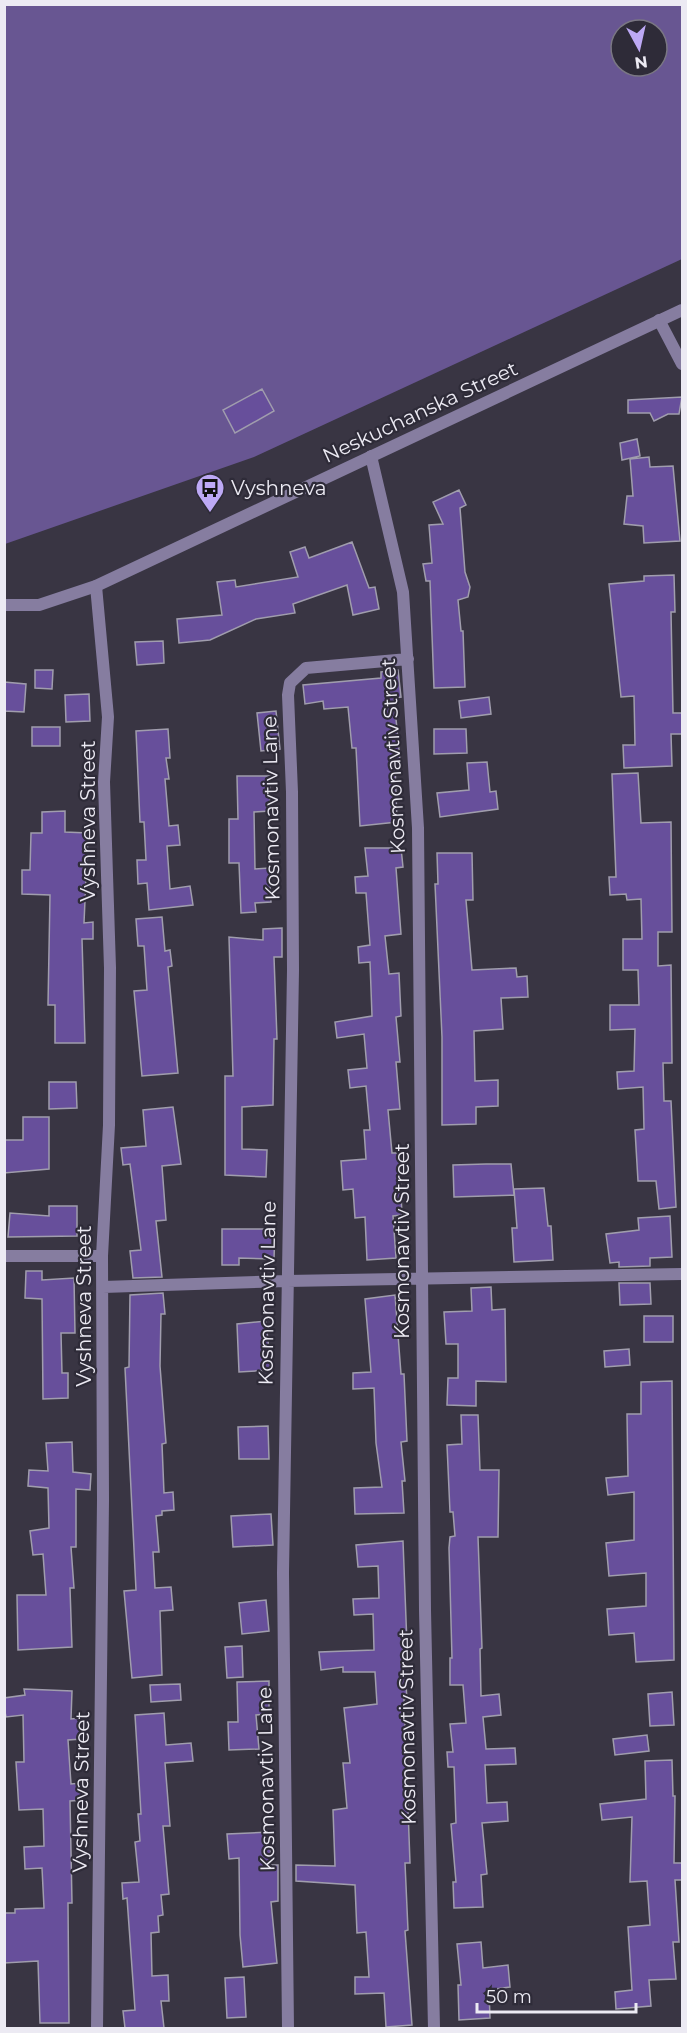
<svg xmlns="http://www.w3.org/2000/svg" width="687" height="2033" viewBox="0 0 687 2033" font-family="Montserrat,sans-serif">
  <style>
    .park { fill: #685692; fill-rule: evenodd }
    .building { fill: #674f9b; stroke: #a09dad; stroke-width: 1.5 }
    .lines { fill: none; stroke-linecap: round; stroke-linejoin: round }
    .minor { stroke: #867da0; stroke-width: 12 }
    .tertiary { stroke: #867da0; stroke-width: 12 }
    .labels { text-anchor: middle; stroke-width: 4.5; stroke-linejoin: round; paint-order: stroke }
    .street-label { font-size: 20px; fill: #eceaf3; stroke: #2e2b38 }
    .poi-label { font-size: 20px; fill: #eceaf3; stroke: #2e2b38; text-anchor: start }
  </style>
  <rect width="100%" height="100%" fill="#393543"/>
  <path class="park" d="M4 5H682V259L254 457 5 544ZM621 30H657V66H621Z"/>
  <path class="building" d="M262 389 274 411 235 433 223 410Z
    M682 397 679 414H668L654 421 650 413H628V400Z
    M637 439 640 456 622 460 620 443Z
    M649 457 650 467 673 466 680 541 644 543 643 526 624 524 627 496H633L630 459Z
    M459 490 466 505 460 508 465 572 470 587 468 597 458 600 461 631H463L465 687 434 688 430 581H426L423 564 432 563 429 525 443 524 433 502Z
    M352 542 369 588 375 587 379 609 353 615 347 585 293 604 295 613 256 619 210 640 179 643 177 619 222 615 217 582 235 580 236 587 298 577 290 552 305 547 309 558Z
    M674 575 675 612H671L673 713H682V734H671L672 766 624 768 623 745H635L634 696 621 697 609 584 644 581V576Z
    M163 641 164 663 137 665 135 642Z
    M35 670H53L52 689 35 688Z
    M398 670 401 697 394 698 400 761 395 762 397 822 360 826 356 748H352L348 707 324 709 323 701 305 704 303 685 381 678V672Z
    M4 682 26 684 24 712 4 711Z
    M89 694 90 721 66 722 65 695Z
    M489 697 491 714 461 718 459 701Z
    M276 711 280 749 261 751 257 713Z
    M32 727H60V746H32Z
    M168 729 170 758H166L169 779H165L169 826 178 825 180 845 167 846 170 889 190 886 193 905 149 910 147 883 138 884 137 860H146L144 822H140L136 731Z
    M434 729H466L467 753 434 754Z
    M487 762 490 792 496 791 498 809 440 817 437 793 469 790 467 763Z
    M638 773 641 823 671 822 672 932H658V966L671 965 672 1063H663L664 1101H671L676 1207 659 1209 656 1181H638L635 1130 644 1129 643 1087 618 1089 617 1072 634 1071 635 1029 610 1030V1005H639L638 970H623V939H642L641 899 627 900 626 894 610 895 609 877H616L612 774Z
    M237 776H270V811L254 812 255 869 269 868 271 902 255 903 256 912 241 913 239 863H229V819H238Z
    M65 811V832L88 833 84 923 93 922V939H82L85 1043H55V1005H48L50 895 22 894V870H30L31 833H42V812Z
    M365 848H401L403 867 396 868 401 934 385 936 389 974 399 973 401 1016 396 1017 400 1062H396L400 1109 388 1110 392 1153H399L402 1215 393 1216 396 1258 367 1260 365 1217 355 1218 353 1189 343 1190 341 1161 366 1159 364 1130H370L366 1086 350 1088 348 1070 367 1068 364 1034 337 1038 335 1022 372 1016 370 962 359 963 358 947 370 945 366 893H356L355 877 368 876Z
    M437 853H472L473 900H466L472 970 516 968 517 977 527 976 528 997 501 998 503 1029 474 1031 475 1081 498 1080V1106L476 1107V1124L442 1125V1037L435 884H438Z
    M162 917 165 951 170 950 172 966 168 967 178 1073 142 1076 134 991 147 990 144 946H138L136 919Z
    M282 928V957H274L277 1039H274L273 1105 242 1107V1149L267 1150 266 1177 225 1175V1076H233L229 937 263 940V929Z
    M49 1082H76L77 1108 49 1109Z
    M173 1107 181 1164 162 1166 166 1220 156 1221 162 1277 133 1278 130 1251 141 1250 130 1164 123 1165 121 1148 146 1146 143 1110Z
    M23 1117H49V1169L4 1173V1140H23Z
    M486 1164H511L514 1195 454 1197 453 1165Z
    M544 1188 548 1226H551L553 1260 514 1262 512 1228H517L514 1189Z
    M49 1206H77V1236L8 1237 10 1213 49 1216Z
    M670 1216 672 1257 650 1258V1266L619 1267V1262L610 1263 606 1234 639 1230 638 1218Z
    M222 1229H275L274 1259 239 1258V1265H222Z
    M26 1271H42V1280L74 1278 75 1333H61L62 1373H68V1398L43 1399 42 1299 25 1298Z
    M619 1283H650L651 1304 620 1305Z
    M491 1287 492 1310 505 1309 506 1382 476 1381V1406L447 1405 448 1378H458V1344H446L444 1312 472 1311 471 1288Z
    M163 1293 165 1314H161L160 1366 166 1443 162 1444 164 1493 173 1492 174 1510 162 1511V1515L156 1516 159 1552H153L155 1588 171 1587 173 1610 160 1611 162 1675 132 1678 124 1591 136 1590 125 1368 129 1367 130 1295Z
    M395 1295 401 1374H404L407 1441 401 1442 405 1481H402L404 1513 355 1514 354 1488 382 1487 376 1443 374 1388 353 1389V1373L371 1372 365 1299Z
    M644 1316H673V1342H644Z
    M266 1321 271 1370 239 1372 237 1324Z
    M629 1349 630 1365 605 1367 604 1351Z
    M672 1381 674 1660 636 1662 634 1633 609 1635 607 1609 646 1606V1573L609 1576 606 1543 634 1540V1492L608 1495 606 1478 628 1476 627 1414H641V1382Z
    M461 1415H478L480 1470H499L498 1537H478L482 1648 480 1649 481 1696 499 1694 501 1715 483 1717 486 1749 515 1748 516 1764 485 1765 487 1803 507 1802 508 1821 482 1823 487 1874 481 1875 483 1907 454 1908 453 1882H456L451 1824 456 1823 454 1767H448L447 1752H453L450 1724 466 1723 463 1685H450V1658H452L449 1548 450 1537 455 1536 453 1512H450L447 1445 462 1444Z
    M268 1426 269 1459H239L238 1427Z
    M72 1442 73 1472 91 1474 90 1490 76 1489V1547H71L74 1588H70L72 1647 18 1650 17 1595H46L43 1554 33 1555 30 1531 49 1528 48 1488 28 1486 29 1470 48 1471 46 1443Z
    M271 1514 273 1545 233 1547 231 1516Z
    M403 1541 407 1645H403L407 1699H404L410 1863H405L408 1930 405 1931 412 2025 386 2027 384 1993 355 1994V1977H369L366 1932 357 1933 355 1885 296 1881V1865L335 1866 333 1810 347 1808 343 1763H350L344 1708 377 1704 375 1672H343V1667L321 1670 319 1652 374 1650 373 1614 354 1615 353 1599 379 1598 378 1566 358 1567 356 1545Z
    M266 1600 269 1631 242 1634 239 1603Z
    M242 1646 243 1677 227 1678 225 1647Z
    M269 1681V1714L256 1715 259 1749 229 1750 228 1722H238L237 1682Z
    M180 1684 181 1700 151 1702 150 1685Z
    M24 1689 72 1691 71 1719 81 1718 82 1739 68 1740 71 1784 82 1783 83 1800 70 1801 72 1903H68L69 2023H40L38 1961 4 1963V1913H15V1909L44 1908 42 1868 25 1869 24 1847 44 1846 43 1809 19 1810 16 1762H24L23 1715 6 1717 4 1707V1698L25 1695Z
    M672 1692 674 1725 650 1726 648 1694Z
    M164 1713 166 1745 191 1743 193 1761 165 1763 170 1826H163L169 1894 161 1895 163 1915 158 1916 159 1932 151 1933 152 1976 168 1975 169 2001H161L164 2028H125L123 2011 135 2010 127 1898 123 1899 122 1883 139 1882 135 1842 140 1841 138 1814H141L135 1715Z
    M647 1735 649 1751 615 1755 613 1739Z
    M672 1760 673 1796H675L674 1863H682V1880H675L679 1942H673L676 1979 649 1980 651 2006 616 2009 615 1992 632 1990 628 1927 650 1925 647 1881 630 1882 632 1817 602 1820 600 1804 646 1799 645 1761Z
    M270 1832 271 1865H278V1901L271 1902 277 1963 243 1967 240 1935 239 1858 229 1859 227 1834Z
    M481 1942 483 1968 508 1965 510 1987 489 1990 490 2018 459 2020 458 1985H461L457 1944Z
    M244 1977 246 2017 227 2018 225 1978Z"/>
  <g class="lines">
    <path class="minor" d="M659 320 682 364
      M371 456 403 592 418 828 425 1610 434 2028
      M96 586 108 717 104 782 110 968 109 1125 102 1256 103 1500 97 2028
      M4 1256H102
      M103 1287 287 1281 682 1274
      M288 2028 283 1573 293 970 292 792 288 695 290 683 306 668 408 659"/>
    <path class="tertiary" d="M4 605H39L96 586 682 310"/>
  </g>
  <defs>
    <g id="bus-pin" transform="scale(1.5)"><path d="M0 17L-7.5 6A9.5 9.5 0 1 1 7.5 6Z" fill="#bda9f5" stroke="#2e2b38"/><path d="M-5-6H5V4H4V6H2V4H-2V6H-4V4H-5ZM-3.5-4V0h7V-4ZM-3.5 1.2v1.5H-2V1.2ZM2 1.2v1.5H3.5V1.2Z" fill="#111"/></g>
  </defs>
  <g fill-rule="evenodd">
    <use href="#bus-pin" x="210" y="488"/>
  </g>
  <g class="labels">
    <g class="street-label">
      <text transform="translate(420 412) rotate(-25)" y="7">Neskuchanska Street</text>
      <text transform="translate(393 756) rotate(-93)" y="7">Kosmonavtiv Street</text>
      <text transform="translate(271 808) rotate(-91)" y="7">Kosmonavtiv Lane</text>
      <text transform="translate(88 821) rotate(-90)" y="7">Vyshneva Street</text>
      <text transform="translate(402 1241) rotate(-90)" y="7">Kosmonavtiv Street</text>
      <text transform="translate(267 1293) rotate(-89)" y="7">Kosmonavtiv Lane</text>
      <text transform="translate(84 1306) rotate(-90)" y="7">Vyshneva Street</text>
      <text transform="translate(407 1727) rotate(-91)" y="7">Kosmonavtiv Street</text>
      <text transform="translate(266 1779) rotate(-91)" y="7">Kosmonavtiv Lane</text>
      <text transform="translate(81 1792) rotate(-89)" y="7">Vyshneva Street</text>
    </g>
    <g class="poi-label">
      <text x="231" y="495">Vyshneva</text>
    </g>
  </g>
  <rect width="687" height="2033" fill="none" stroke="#eceaf3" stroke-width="12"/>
  <g transform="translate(639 48) rotate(172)"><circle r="28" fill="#2e2b38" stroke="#7a7783" stroke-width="1.5"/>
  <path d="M0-4.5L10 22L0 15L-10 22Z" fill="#bda9f5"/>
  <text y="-9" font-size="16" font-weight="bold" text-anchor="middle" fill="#eceaf3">N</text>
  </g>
  <path d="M477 2003v9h159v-9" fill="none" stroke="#eceaf3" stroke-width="3"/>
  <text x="486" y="2003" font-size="18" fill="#eceaf3" stroke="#2e2b38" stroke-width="4.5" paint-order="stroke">50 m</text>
</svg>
